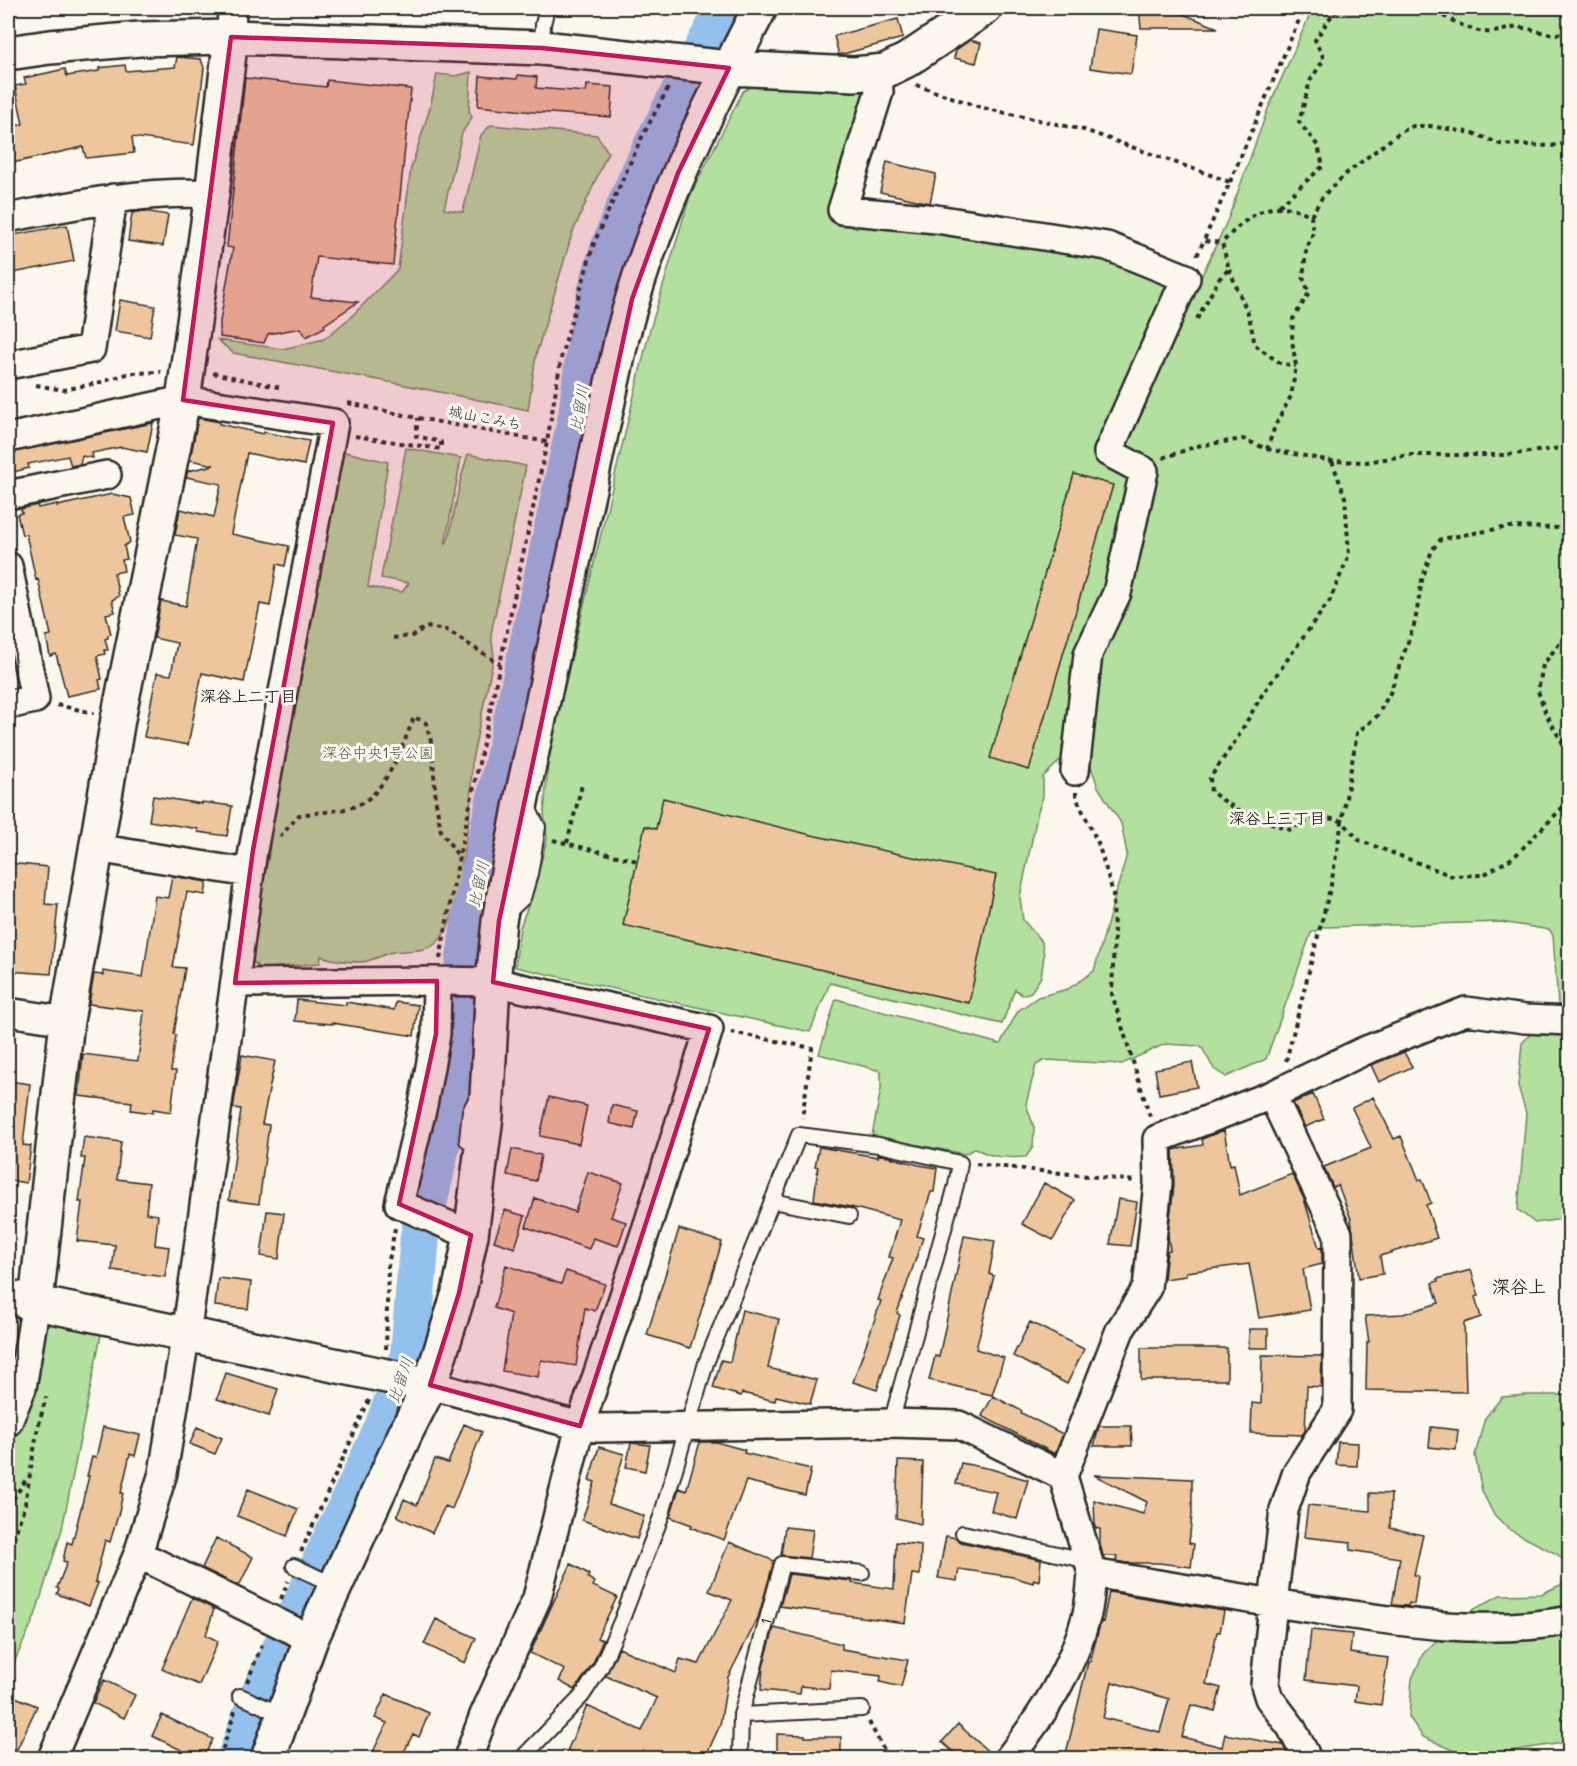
<svg xmlns="http://www.w3.org/2000/svg" width="1577" height="1766" viewBox="0 0 1577 1766" font-family="Mali,'Klee One',sans-serif">
  <style>
    .built { fill: #f7e8d4 }
    .green { fill: #b3e09e; stroke: #6f8664; stroke-width: 1.5 }
    .lines { fill: none; stroke-linecap: round; stroke-linejoin: round }
    .river { stroke: #93c0ed; stroke-width: 40 }
    .building { fill: #edc69d; stroke: #2b2b2b; stroke-width: 1.5; fill-rule: evenodd }
    .service-casing { stroke: #2b2b2b; stroke-width: 18 }
    .minor-casing { stroke: #2b2b2b; stroke-width: 32 }
    .tertiary-casing { stroke: #2b2b2b; stroke-width: 38 }
    .path { stroke: #2b2b2b; stroke-width: 4; stroke-dasharray: 4.5 4.5; stroke-linecap: butt }
    .service { stroke: #fbf7ec; stroke-width: 14 }
    .minor { stroke: #fbf7ec; stroke-width: 27 }
    .tertiary { stroke: #fbf7ec; stroke-width: 33 }
    .marked { fill: #c2185b; fill-opacity: 0.2; stroke: #c2185b; stroke-width: 4.5; stroke-linejoin: round }
    .labels { text-anchor: middle; stroke-width: 6; stroke-linejoin: round; paint-order: stroke }
    .street-label { font-size: 15px; fill: #2b2b2b; stroke: #fbf7ec }
    .park-label { font-size: 15px; fill: #4d5848; stroke: #fbf7ec }
    .water-label { font-size: 16px; font-style: italic; fill: #4a5865; stroke: #fbf7ec }
    .neighbourhood-label { font-size: 16px; font-weight: bold; fill: #2b2b2b; stroke: #fbf7ec }
    .quarter-label { font-size: 18px; font-weight: bold; fill: #2b2b2b; stroke: #fbf7ec }
  </style>
  <rect width="100%" height="100%" fill="#fbf7ec"/>
  <filter id="ink" filterUnits="userSpaceOnUse"><feTurbulence type="fractalNoise" baseFrequency=".0167" numOctaves="2"/><feDisplacementMap in="SourceGraphic" scale="12" xChannelSelector="R" yChannelSelector="G"/><feConvolveMatrix kernelMatrix="1 2 1 2 8 2 1 2 1" color-interpolation-filters="sRGB"/></filter>
  <g filter="url(#ink)">
    <path class="built" d="M8 1316 20 1326 15 1362 8 1385Z"/>
    <path class="green" d="M1313 8H1569V1218L1535 1223 1518 1210 1526 1113 1518 1086 1522 1043 1558 1005 1553 936 1550 930 1501 922 1323 927 1311 933 1266 1059 1226 1077 1214 1069 1201 1046 1165 1044 1122 1064 1045 1060 1036 1065 1026 1104 1034 1127 1033 1147 1026 1157C1008 1158 991 1158 975 1148L965 1154 872 1136 881 1089V1071L819 1054 836 999 1000 1044 1018 1011 1038 997 1068 989 1094 971 1127 854 1121 823 1098 787 1088 758 1095 653 1153 489 1123 446 1228 219 1268 109Z
      M471 72 469 111 472 117 462 133 444 209 463 212 481 135 491 125 597 135 608 152 572 234 536 355 528 410 400 384 233 353 218 340 283 349 324 339 351 317 398 269 411 168 430 108 437 74 456 76Z
      M760 82 821 90 861 89 869 101 831 215 1104 254 1167 278 1170 291 1095 457 1130 474 1069 752 1043 777V797L1038 811 1020 897 1023 920 1042 942 1044 956 1041 977 1031 992 1022 995 1015 989 1002 1024 830 983 810 1032 515 967 520 927 534 890 547 838 544 814 548 763 552 739 649 333 690 196 743 91Z
      M406 448 461 458 445 545 449 537 461 478 468 454 526 466 491 634 494 656 472 760 470 813 456 905C452 918 446 936 434 945 422 953 402 949 389 953 380 956 371 961 362 962 349 962 334 961 321 956L320 963 260 969 249 957 269 854 274 805 341 451 388 462 368 587 402 592 409 583 381 578Z
      M52 1324 101 1335 62 1529 35 1616 8 1676V1437L18 1415 45 1329Z
      M1527 1395H1569V1565L1557 1554 1508 1529 1493 1513 1482 1491 1475 1455 1485 1418 1502 1397Z
      M1569 1581V1742L1469 1757 1423 1737 1409 1717 1412 1679 1423 1654 1460 1617 1500 1595 1541 1594Z"/>
    <g class="lines">
      <path class="river" d="M237 1758 257 1702 384 1428 410 1355 420 1236 457 1070 460 1001 473 909 578 416C583 374 587 332 598 290 622 195 679 94 726 8"/>
    </g>
    <path class="building" d="M1139 8H1168L1218 28H1141Z
      M898 19 903 38 839 55 834 36Z
      M1096 29 1137 35 1131 74 1090 68Z
      M970 40 981 43 976 63 954 58 956 50Z
      M177 57 201 59 204 68 194 145 132 137 134 153 86 158 83 147 8 164V128L23 124 15 86 26 84 24 78 65 69 67 76 99 71V68L125 65 126 71 175 67Z
      M518 75 537 77 536 88 586 92 587 85 613 87 611 117 534 112 478 106 480 76 517 79Z
      M245 78 326 87 327 80 411 89 393 265 317 257 311 297 358 302 324 325 325 327 306 337 301 328 268 334 264 343 220 337V321L233 248 227 247Z
      M887 162 936 174 930 203 880 192Z
      M144 211 168 215 163 246 128 241 132 213Z
      M67 225 74 261 8 274V236Z
      M120 300 155 306 150 337 115 331Z
      M198 418 220 422 219 424 263 434 264 432 309 441 304 465 247 453 231 534 289 546 285 566 277 564 270 606 260 604 244 682 202 673 188 745 144 737 157 673 171 675 177 643 154 638 161 601 186 606 197 539 175 535 180 509 214 517 221 484 186 477 188 471 214 465 190 460Z
      M153 423 147 452 121 447 92 453 93 458 82 456 80 464 71 466 68 456 28 464 29 468 10 473 8 472V453Z
      M1074 474 1113 485 1029 770 990 758Z
      M112 494 131 498 135 515 124 517 130 542 124 546 127 559 122 560 124 571 114 573 119 596 112 600 115 612 106 614 111 634 108 635V638L105 639 108 650H104L105 654 97 656 102 679 99 680 101 689 67 696 56 654 50 656 46 636 51 635 38 579 36 580 26 534 22 535 17 514 22 513 21 509 37 505 38 508 57 504V506Z
      M153 796 202 804V802L232 806 227 836 198 832V829L149 821Z
      M663 798 807 834 996 875 969 1003 623 925 645 826 656 829Z
      M8 863 48 867 45 904 58 905 51 974 8 971Z
      M172 876 207 882 205 895 187 892 173 967 185 968 174 1034 176 1035 171 1071H176L171 1112 153 1109V1113L131 1110 132 1102 79 1096 83 1054 138 1061 144 1011 89 1004 94 974 103 975V971L143 977 155 896 168 898Z
      M297 1000 346 1005V1002L394 1010 396 1002 418 1005 414 1036 332 1023V1024L295 1021Z
      M1404 1052 1412 1067 1379 1082 1371 1065Z
      M242 1055 275 1061 262 1124 269 1125 259 1204 229 1200 241 1109 233 1108Z
      M1192 1062 1197 1087 1159 1094 1155 1069Z
      M8 1081 30 1084 23 1145 31 1146 26 1183 8 1180Z
      M1313 1094 1324 1119 1305 1127 1293 1103Z
      M549 1097 587 1106 579 1144 540 1136Z
      M1373 1097 1394 1139 1401 1136 1419 1180 1422 1179 1431 1203 1426 1205 1437 1238 1380 1256 1383 1274 1359 1278 1351 1219 1338 1185 1333 1187 1324 1167 1371 1148 1352 1108Z
      M612 1105 638 1111 634 1129 609 1123Z
      M1224 1130 1230 1165 1234 1164 1240 1195 1292 1174 1304 1199 1319 1248 1322 1247V1264L1303 1269 1310 1310 1259 1318 1249 1264 1186 1272V1276L1164 1279 1167 1251 1170 1250 1168 1235 1174 1185 1173 1150 1203 1145 1202 1139Z
      M84 1137 121 1142 117 1179 149 1183 146 1213 158 1215 155 1245 169 1247 165 1277 112 1270 115 1245 77 1241 82 1202H79L85 1158H81Z
      M819 1147 878 1157V1154L919 1165 937 1168 934 1192H931L917 1236 923 1238 897 1313 900 1315 877 1390 853 1382 881 1301 878 1300 893 1258 889 1257 900 1220 851 1207 814 1200 818 1167 815 1166Z
      M512 1149 541 1155 536 1181 507 1175Z
      M588 1172 623 1183 611 1217 626 1222 618 1246 593 1238 589 1249 526 1227 535 1198 575 1212Z
      M1044 1183 1075 1200 1053 1240 1022 1224Z
      M1118 1199 1137 1202 1130 1246 1110 1244Z
      M505 1210 525 1216 515 1248 494 1241Z
      M267 1211 284 1213 279 1259 261 1256Z
      M679 1229 722 1242 690 1348 647 1335Z
      M964 1236 995 1241 989 1274 994 1276 976 1349 1004 1358 992 1395 929 1380 935 1356 939 1357Z
      M506 1265 561 1284 566 1271 605 1284 595 1311 585 1308 576 1366 541 1360 538 1377 502 1371 511 1314 494 1308Z
      M1471 1270 1479 1296 1475 1297 1481 1317 1464 1323 1466 1392 1366 1390 1367 1342H1369L1365 1316 1403 1314 1439 1303 1432 1283 1438 1281 1437 1279Z
      M218 1278 251 1282 248 1309 215 1306Z
      M742 1310 779 1319 768 1368 817 1380 810 1404 776 1396 775 1401 742 1393 741 1396 713 1388 721 1360 730 1362Z
      M1030 1322 1084 1349 1067 1384 1013 1356Z
      M1249 1329H1268V1348H1249Z
      M1141 1348H1227V1380H1141Z
      M1262 1355 1322 1356 1321 1387 1307 1386 1305 1431 1302 1435 1251 1433 1252 1403 1261 1404Z
      M226 1373 278 1389 269 1416 217 1399Z
      M993 1396 1022 1411 1021 1413 1063 1434 1055 1454 982 1416Z
      M464 1424 482 1432 452 1509 445 1506 432 1533 397 1516 404 1499 417 1505 435 1459 448 1463Z
      M1099 1426H1131L1132 1446H1094Z
      M103 1427 140 1435 135 1456 130 1454 121 1493H123L119 1512 110 1542 105 1540 95 1582 98 1583 89 1606 57 1594 59 1589 57 1588 67 1562 63 1561 67 1542 72 1544 89 1476H87L92 1457 96 1458Z
      M197 1427 222 1438 215 1454 190 1444Z
      M1431 1427 1458 1430 1456 1450 1429 1447Z
      M700 1442H716L745 1450 744 1453 811 1469 805 1495 746 1481 724 1540 691 1527 692 1525 670 1517 679 1488 686 1491Z
      M1338 1442 1358 1443 1357 1466 1336 1465Z
      M631 1443 650 1445 645 1471 626 1467Z
      M599 1447 624 1454 609 1504 644 1516 637 1539 582 1520 595 1482 589 1480Z
      M898 1461 923 1462 921 1524 896 1518Z
      M961 1463 991 1469 1028 1480 1017 1519 991 1511 996 1492 956 1484Z
      M1094 1475 1192 1479V1515L1189 1543 1194 1544 1191 1567 1159 1563H1126L1116 1561 1117 1556H1103L1100 1544V1529L1095 1528 1094 1500 1143 1514 1147 1502Z
      M248 1489 298 1509 287 1536 237 1516Z
      M1370 1493 1391 1494 1390 1528 1423 1535 1414 1575 1418 1576 1414 1604 1409 1603 1408 1606 1392 1605 1400 1558 1350 1550 1351 1542 1304 1537 1308 1505 1370 1511Z
      M785 1527 813 1530 809 1558 781 1555Z
      M946 1536 956 1538 961 1542 1041 1560 1039 1581 1034 1579 1033 1583 1013 1577 959 1569 957 1581 938 1578Z
      M216 1538 253 1557 239 1586 202 1568Z
      M729 1542 774 1561 758 1618 728 1677 720 1725 705 1758H564L587 1706 642 1731 657 1698 606 1676 619 1648 676 1673 680 1659 699 1664 732 1600 709 1591Z
      M896 1542 921 1545 920 1575 912 1574 905 1623 780 1606 789 1574 852 1581V1583L894 1589Z
      M571 1564 589 1574 588 1578 595 1582 593 1586 617 1597 597 1638 603 1640 593 1663 575 1690 559 1681 565 1670 530 1653Z
      M1109 1592 1224 1611 1220 1632H1217L1206 1684 1221 1688 1215 1711 1191 1705 1182 1737 1222 1747 1225 1734 1283 1745 1289 1758H1193L1155 1750 1154 1758H1065L1088 1662H1090L1101 1621 1103 1622ZM1112 1682 1169 1699 1160 1732 1103 1718Z
      M192 1598 214 1609 206 1635 218 1641 199 1685 162 1669Z
      M436 1619 476 1638 465 1663 424 1644Z
      M774 1628 842 1644V1649L908 1660 901 1687 880 1682 881 1676 831 1670 829 1689 801 1686 800 1694 761 1690 763 1667Z
      M1311 1630 1352 1634 1350 1653 1388 1658 1381 1705 1355 1701 1357 1686 1306 1680Z
      M104 1680 135 1695 124 1718 93 1703Z
      M8 1694 37 1706 13 1758H8Z
      M386 1694 429 1713 419 1737 413 1734 401 1758H370L387 1723 375 1718Z
      M162 1715 213 1739 203 1758H198L152 1736Z
      M958 1724 993 1756 994 1758H960L942 1742Z
      M777 1734 805 1735V1737H841V1758H777Z"/>
    <g class="lines">
      <g class="service-casing">
        <g id="service">
          <path d="M542 48 543 24 547 8"/>
          <path d="M506 914 523 898 530 874 538 827 526 804"/>
          <path d="M467 1140 470 1111 478 1096"/>
          <path d="M772 1201 849 1216"/>
          <path d="M963 1533 1089 1561"/>
          <path d="M294 1566 336 1586"/>
          <path d="M240 1696 283 1715"/>
          <path d="M741 1715 862 1709"/>
          <path d="M522 1758 582 1696 601 1667 622 1619 661 1517 706 1363 799 1135 879 1145 960 1163 956 1185 891 1423"/>
          <path id="s1" d="M740 1758 741 1715 782 1564 862 1573"/>
        </g>
      </g>
      <g class="minor-casing">
        <path id="minor" d="M231 37 232 8
          M878 73 879 92 842 210 936 219 1107 246 1186 278 1108 452 1144 471 1117 593 1088 654 1075 771
          M8 218C75 205 143 190 212 194
          M8 365 91 349 113 198
          M8 438 183 400 334 423 253 850 189 1314 163 1473 138 1554 52 1758
          M8 495 107 475
          M8 566 35 699 8 705
          M96 848 249 873
          M437 981 436 1034 423 1105 399 1204 471 1235
          M235 983 437 981 493 982 709 1029 649 1221 580 1426 537 1598 484 1715 468 1758
          M8 1012 67 1021
          M1272 1095 1338 1234 1337 1410 1297 1472 1284 1510 1273 1603 1092 1573 1063 1476 1120 1330 1147 1288 1158 1183 1157 1139 1272 1095 1364 1051 1466 1011 1525 1019 1570 1021
          M430 1385 580 1426 598 1428 891 1423 959 1425 1063 1476
          M8 1422 22 1388 36 1302
          M138 1554 311 1639
          M1009 1758C1043 1715 1073 1668 1087 1614 1090 1601 1091 1586 1092 1573
          M1305 1758V1754L1291 1727 1269 1698 1265 1685 1273 1603C1371 1617 1471 1639 1570 1620"/>
      </g>
      <g class="tertiary-casing">
        <path id="tertiary" d="M8 53 50 47 140 39 231 37 542 48 729 68 854 74 885 71 907 60 985 8
          M8 1297 430 1385
          M36 1302 67 1021 118 719 183 400 212 194 231 37
          M268 1758 311 1639 406 1432 430 1385 459 1293 471 1235 486 1116 493 982 499 921 522 797 622 337C652 220 705 114 760 8"/>
      </g>
      <path class="path" d="M1427 8C1446 16 1471 34 1492 32 1504 31 1512 26 1524 28 1542 31 1552 38 1570 31
        M916 85 983 108 1084 130 1230 182 1196 258
        M1230 182 1304 8
        M1279 206 1323 166 1318 146 1299 122 1310 81 1324 59 1315 40 1334 12 1349 8
        M1311 216 1323 196 1348 172 1399 133 1413 126H1430L1473 133 1500 144 1552 146 1570 141
        M1205 241 1222 243
        M1229 269 1249 316 1255 345 1280 363 1296 366
        M213 373 282 388
        M36 385 63 390 98 383 130 373 161 372
        M348 403 418 418 547 442
        M355 436 441 449V442L416 436 418 418
        M1267 449 1332 461 1366 462 1410 455H1505L1570 447
        M1163 458 1197 446 1243 439 1267 449 1275 426 1291 396 1296 366 1292 340 1293 319 1309 293 1303 277 1306 251 1313 233 1311 216C1273 194 1247 216 1222 243L1229 269 1219 279 1197 319
        M1332 461 1345 497 1349 555 1330 600 1262 695 1236 740 1210 778 1211 792 1236 809 1289 830C1309 819 1320 815 1342 821L1357 733 1377 716 1390 693 1415 622 1422 580 1432 550 1441 539 1508 527 1564 528 1570 526
        M1570 629 1543 665 1538 691 1546 714 1563 744 1570 751
        M393 638 412 636 426 627 446 630 500 664
        M57 705 94 713
        M1076 792V797L1098 843 1113 893 1114 938 1112 994 1150 1117
        M280 837 299 815C317 812 344 812 360 804 386 792 404 743 414 717L426 723 432 745 436 802 441 831 459 857
        M553 840 637 861
        M567 843 582 785
        M440 959 459 857 547 442 562 353 594 243 640 141 668 88
        M731 1032 812 1048 802 1118
        M1286 1061 1331 885 1342 821 1359 840 1452 876 1483 875 1514 857 1570 800
        M976 1164 1135 1181
        M386 1349 388 1266 395 1228
        M8 1507 27 1478
        M301 1552 369 1400
        M8 1556 25 1504 37 1432 46 1397
        M281 1599 288 1581
        M247 1682 263 1642
        M869 1722 888 1758
        M220 1758 235 1711"/>
      <use href="#service" class="service"/>
      <use href="#minor" class="minor"/>
      <use href="#tertiary" class="tertiary"/>
    </g>
  </g>
  <path class="marked" d="M231 37 542 48 729 68 678 173 632 299 499 921 493 982 709 1029 580 1426 430 1385 459 1293 471 1235 399 1204 436 1034 437 981 235 983 253 850 333 423 183 400Z"/>
  <g class="labels">
    <g class="street-label">
      <text transform="translate(485 418) rotate(11)" y="5">城山こみち</text>
      <text dy="5" stroke="none"><textPath href="#s1" startOffset="140">1</textPath></text>
    </g>
    <g class="park-label">
      <text x="378" y="758">深谷中央1号公園</text>
    </g>
    <g class="water-label">
      <text transform="translate(579 408) rotate(-80)" y="6">比留川</text>
      <text transform="translate(478 884) rotate(-78)" y="6">比留川</text>
      <text transform="translate(400 1380) rotate(-71)" y="6">比留川</text>
    </g>
    <g class="neighbourhood-label">
      <text x="248" y="702">深谷上二丁目</text>
      <text x="1277" y="824">深谷上三丁目</text>
    </g>
    <g class="quarter-label">
      <text x="1519" y="1293">深谷上</text>
    </g>
  </g>
  <rect width="1577" height="1766" fill="none" stroke="#fbf7ec" stroke-width="30"/>
  <rect x="15" y="15" width="1547" height="1736" fill="none" stroke="#2b2b2b" stroke-width="2" filter="url(#ink)"/>
</svg>
